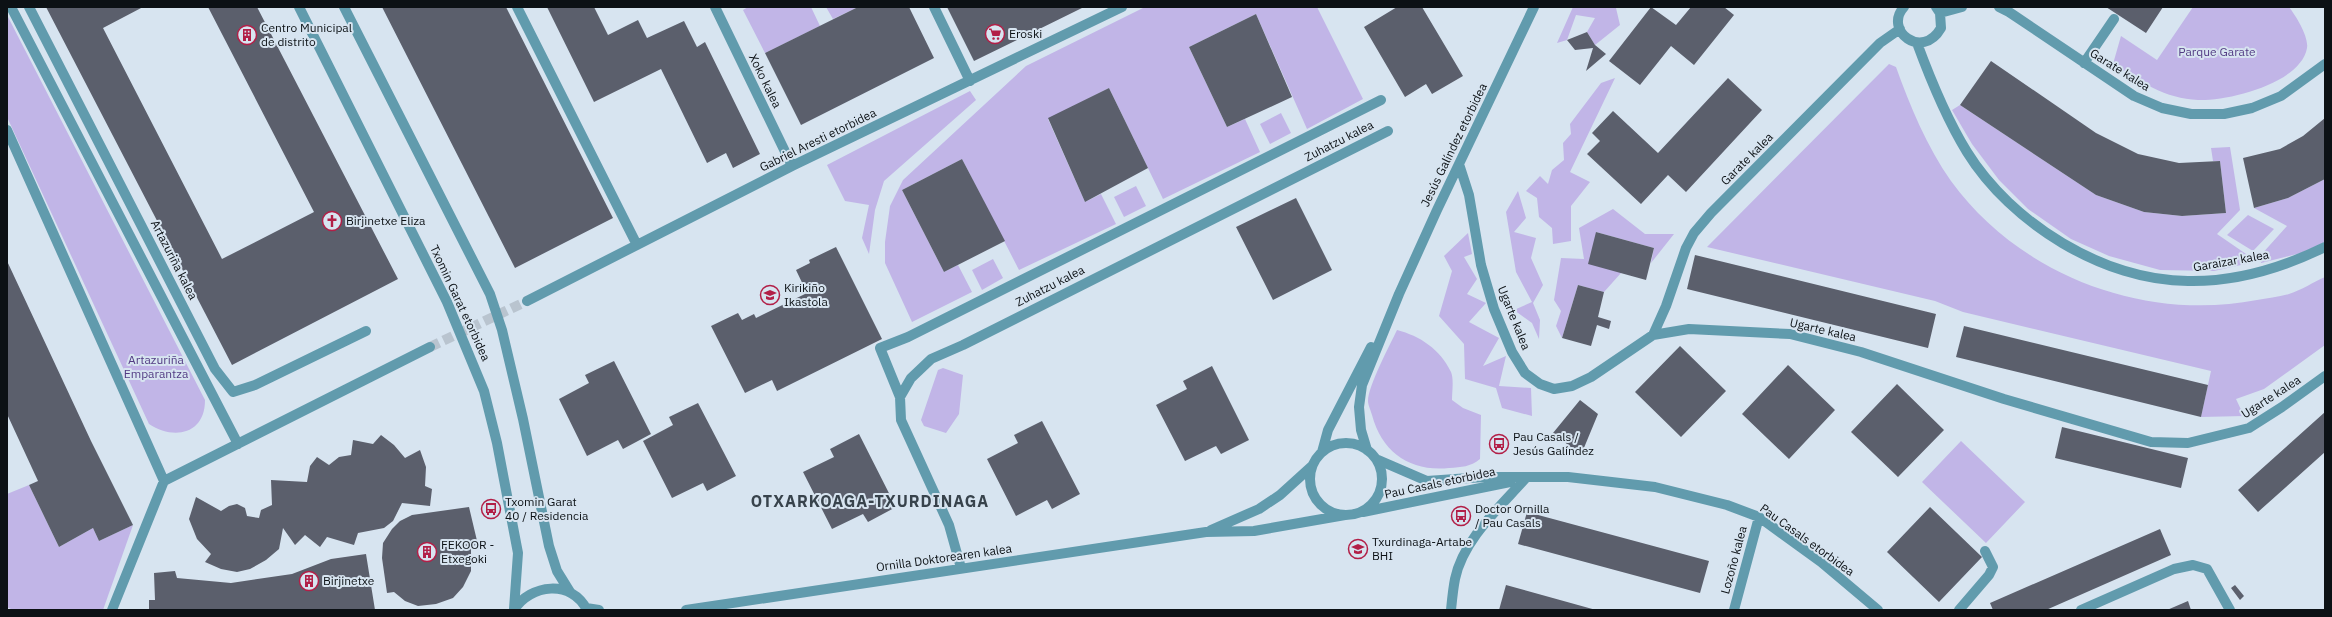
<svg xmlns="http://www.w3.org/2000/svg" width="2332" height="617" viewBox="0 0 2332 617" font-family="'IBM Plex Sans',sans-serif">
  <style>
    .green { fill: #c1b5e7 }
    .building { fill: #5b5f6c }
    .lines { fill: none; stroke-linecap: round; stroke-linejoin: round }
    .minor-tunnel { stroke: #b9c4cf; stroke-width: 10; stroke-dasharray: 10 5; stroke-linecap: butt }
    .minor { stroke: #619bad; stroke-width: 10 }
    .labels { text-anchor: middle; stroke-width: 4; stroke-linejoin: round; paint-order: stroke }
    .poi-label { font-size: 12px; fill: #0c1115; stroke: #d7e4f0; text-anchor: start }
    .park-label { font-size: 12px; fill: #523b83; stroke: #d7e4f0 }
    .street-label { font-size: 12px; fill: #0c1115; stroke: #d7e4f0 }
    .district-label { font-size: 16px; font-weight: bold; letter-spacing: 1px; fill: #38434c; stroke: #d7e4f0 }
  </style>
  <rect width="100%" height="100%" fill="#d7e4f0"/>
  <path class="green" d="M748 7H811L820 26 765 53 743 10Z
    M826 7H858L833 19Z
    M1145 7H1317L1363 99 1307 129 1256 14 1189 47 1227 127 1245 119 1260 152 1163 199 1109 88 1048 119 1085 202 1101 194 1116 224 1019 270 962 159 902 190 944 272 958 265 972 292 912 322 885 263V242L890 206 903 180 1026 66Z
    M1573 7H1613L1616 8 1620 25 1595 45 1587 32 1595 18 1576 15 1567 40 1557 43Z
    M2193 7H2289C2296 16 2309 37 2307 48 2301 83 2229 101 2198 100 2166 99 2139 81 2113 64L2121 36 2157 60Z
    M7 15 205 400C205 435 173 440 149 424L7 117Z
    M1889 64 1896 67C1910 106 1927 147 1951 181 2019 275 2144 322 2257 300 2267 298 2279 297 2289 294 2302 290 2313 282 2325 277V345L2264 389 2236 399 2244 416 2201 417 2211 371 1963 312 1935 301 1707 247Z
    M1615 78 1570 172 1590 182 1571 206V241L1553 244 1552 228 1539 217 1537 198 1526 191 1540 176 1548 184 1552 170 1564 160 1563 143 1571 134 1570 124 1601 83Z
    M970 91 976 100 884 181 875 210 869 254 862 238 869 205 845 201 827 165Z
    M1960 105 2096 195 2144 212 2182 216 2226 213 2220 161H2213L2211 148 2230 147 2240 210 2217 234 2249 256 2250 263 2214 271 2160 270 2109 256 2071 239 2028 209 1999 180 1972 144 1952 110Z
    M1281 113 1291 133 1270 144 1260 124Z
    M2325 179V242L2301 253 2261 263 2260 256 2287 226 2254 208 2288 198Z
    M1136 186 1146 206 1124 217 1114 197Z
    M1518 191 1526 218 1514 232 1536 238 1531 258 1543 285 1533 303 1540 320 1539 339 1532 323 1514 310 1532 302 1516 272 1506 212Z
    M1613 209 1645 234H1674L1651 263 1654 248 1596 232 1621 273 1604 292 1578 285 1562 338 1556 326 1561 311 1554 300 1561 258 1584 259 1579 228Z
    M2248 215 2274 229 2253 251 2227 235Z
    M1468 233 1472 254 1464 257 1477 279 1467 294 1486 303 1469 322 1499 338 1483 366 1506 356 1499 386 1531 388 1532 416 1502 408 1496 388 1465 379 1464 344 1439 316 1452 271 1444 256Z
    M993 259 1003 278 982 290 972 270Z
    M1397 330C1420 336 1440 349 1451 372 1454 379 1452 392 1452 400L1463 408 1481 415 1480 459C1470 467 1462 467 1449 468 1411 472 1382 453 1372 415 1371 411 1368 405 1368 401 1368 386 1390 345 1397 330Z
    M943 368 963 375 959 414 946 433 924 426 921 420 938 370Z
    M1961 441 2025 502 1986 543 1922 482Z
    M29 485 59 547 93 528 99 541 133 525 103 610H13L7 607V494Z"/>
  <path class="building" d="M46 7H143L103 28 222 259 314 212 208 7H257L398 279 232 365Z
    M382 7H506L613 218 515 268Z
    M547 7H594L608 35 638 20 647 38 684 21 697 47 705 42 760 154 733 168 726 153 707 163 661 69 594 102Z
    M858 7H909L934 58 801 125 765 53Z
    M947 7H1084L974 61Z
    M1397 7H1422L1463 76 1432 94 1426 84 1405 97 1364 27Z
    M1651 7 1676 25 1691 7H1724L1734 15 1694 65 1671 46 1640 85 1609 61Z
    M2106 7H2163L2146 33Z
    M1256 14 1292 97 1227 127 1189 47Z
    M1587 32 1595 45 1606 54 1586 71 1593 48 1575 50 1567 40Z
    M1991 61 2096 133 2138 154 2179 163 2220 161 2226 213 2182 216 2144 212 2096 195 1960 105Z
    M1728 78 1762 110 1686 192 1668 175 1641 204 1587 154 1600 141 1592 133 1613 111 1658 153Z
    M1109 88 1148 168 1085 202 1048 118Z
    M2325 118V179L2288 198 2254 208 2243 158 2280 149 2303 136Z
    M962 159 1005 241 944 272 902 190Z
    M1296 198 1332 270 1273 300 1236 227Z
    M1596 232 1654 248 1646 280 1588 264Z
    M836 247 882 339 777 391 772 380 745 393 711 326 738 313 742 320 754 314 756 318 807 293 796 270 810 263 809 260Z
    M1695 255 1936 314 1928 348 1687 289Z
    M7 261 91 441 133 525 99 541 93 528 59 547 29 485 38 481 7 414Z
    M1578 285 1604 292 1598 317 1611 321 1609 329 1597 325 1591 346 1562 338Z
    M1964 326 2208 385 2201 417 1956 357Z
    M1680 346 1726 391 1681 437 1635 392Z
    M614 361 651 434 623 449 618 440 587 456 559 399 589 383 585 375Z
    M1788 365 1835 410 1789 459 1742 414Z
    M1212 366 1249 440 1221 454 1216 446 1185 461 1156 405 1187 389 1183 381Z
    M1897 384 1944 430 1898 477 1851 432Z
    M1580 400 1598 414 1581 455 1553 433Z
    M698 403 736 476 707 491 703 483 672 498 643 441 673 425 669 417Z
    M2325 412V452L2258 512 2238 490Z
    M1042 421 1080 494 1052 509 1047 500 1016 516 987 459 1018 443 1014 435Z
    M2062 427 2188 458 2181 488 2055 458Z
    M859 434 896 507 868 522 863 514 832 529 803 472 834 457 830 449Z
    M381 435 394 445 405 458 420 450 426 467 425 486 432 489 430 506 402 503 393 521 384 528 358 533 354 545 327 537 320 547 305 535 295 545 283 528 279 549 266 560 250 569 237 572 221 569 205 562 211 554 197 539 189 519 196 497 221 511 229 506 237 504 245 508 247 516 259 518 261 510 272 505 271 480 307 482 310 466 317 457 329 465 339 457 351 455 353 440 373 444Z
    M469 507 478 545 471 546V571L463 587 453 598 436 604 418 606 405 601 394 592 387 593 382 558 383 543 392 529 400 521 412 515Z
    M1930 507 1982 557 1939 602 1887 552Z
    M1527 512 1709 561 1700 593 1518 544Z
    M2160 529 2171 555 2046 610H1993L1990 603Z
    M366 554 375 610H149V600H155L154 573 175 571 177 578 231 583 292 574 331 559Z
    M1506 585 1596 610H1499Z
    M2235 585 2244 596 2240 600 2231 588Z
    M2188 601 2191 610H2167Z"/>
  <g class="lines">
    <path class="minor-tunnel" d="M430 347 527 301"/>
    <path class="minor" d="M11 7 238 444
      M29 7 215 369 233 392 255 385 366 331
      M299 7 447 302 484 391 497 443 518 553 514 609
      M344 7 490 294 502 330 523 419 549 546 557 571 570 592
      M517 7 637 245
      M715 7 792 166
      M934 7 970 81
      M1904 7C1883 30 1922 61 1941 28L1940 13 1936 7
      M1999 7 2009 12 2134 96 2162 108 2191 114H2224L2252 108 2281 96 2325 64
      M1940 13 1962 7
      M1917 43C1931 81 1946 118 1967 152 2011 223 2104 281 2188 281 2235 282 2284 267 2325 247
      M2084 63 2114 19
      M7 130 164 481 112 610
      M1459 164 1469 195 1481 265 1494 309 1512 352 1525 373 1540 384 1554 389 1572 386 1591 377 1653 335 1689 329 1790 334 1861 352 2004 399 2151 442 2188 443 2249 428 2282 407 2325 376
      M527 301 792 166 1122 7
      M1653 335 1666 306 1686 248 1694 233 1711 213 1880 43 1900 29
      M900 397 880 348 908 337 1381 100
      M1310 479a36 36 0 1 1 72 0a36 36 0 1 1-72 0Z
      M1367 450 1361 430 1359 407 1362 385 1399 294 1437 210 1534 7
      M1322 452 1328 430 1371 347
      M1376 459 1427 481 1484 477H1568L1655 487 1727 505 1759 517 1821 562 1878 610
      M164 481 430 347
      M1363 512 1510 482
      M1211 530 1259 509 1280 495 1312 466
      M961 568 949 525 901 420 900 397 911 378 931 359 963 345 1388 131
      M586 608 599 610
      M514 610C530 584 572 579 587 610
      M686 610 1206 532 1254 531 1345 515
      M1451 610C1452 600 1453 589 1455 579 1463 540 1499 508 1525 479
      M1734 610 1759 517
      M1959 610 1989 575 1993 567 1985 551
      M2081 610 2174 569 2193 565 2207 569 2230 610"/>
  </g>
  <defs>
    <g id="supermarket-ring" transform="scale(1)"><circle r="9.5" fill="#d7e4f0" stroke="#b21f47" stroke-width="1.5"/><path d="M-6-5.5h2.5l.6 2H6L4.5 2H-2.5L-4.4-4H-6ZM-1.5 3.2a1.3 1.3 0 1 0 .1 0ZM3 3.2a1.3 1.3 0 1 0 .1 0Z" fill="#b21f47"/></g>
    <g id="building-ring" transform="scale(1)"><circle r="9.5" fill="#d7e4f0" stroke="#b21f47" stroke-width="1.5"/><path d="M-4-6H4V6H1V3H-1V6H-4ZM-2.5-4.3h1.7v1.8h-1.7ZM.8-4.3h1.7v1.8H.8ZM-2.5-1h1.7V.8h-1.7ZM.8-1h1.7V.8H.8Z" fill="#b21f47"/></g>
    <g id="church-ring" transform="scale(1)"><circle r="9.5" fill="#d7e4f0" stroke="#b21f47" stroke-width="1.5"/><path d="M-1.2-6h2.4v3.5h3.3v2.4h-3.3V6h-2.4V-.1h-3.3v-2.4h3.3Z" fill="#b21f47"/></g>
    <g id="school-ring" transform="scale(1)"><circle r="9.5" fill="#d7e4f0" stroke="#b21f47" stroke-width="1.5"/><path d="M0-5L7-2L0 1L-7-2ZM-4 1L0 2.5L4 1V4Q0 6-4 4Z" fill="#b21f47"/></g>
    <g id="bus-ring" transform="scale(1)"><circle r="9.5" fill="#d7e4f0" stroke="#b21f47" stroke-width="1.5"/><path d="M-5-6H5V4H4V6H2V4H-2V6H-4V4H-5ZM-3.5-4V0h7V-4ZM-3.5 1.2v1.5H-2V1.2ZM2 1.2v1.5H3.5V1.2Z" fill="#b21f47"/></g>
  </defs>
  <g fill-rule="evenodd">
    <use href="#supermarket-ring" x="995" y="34"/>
    <use href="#building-ring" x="247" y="35"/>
    <use href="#church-ring" x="332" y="221"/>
    <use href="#school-ring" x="770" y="295"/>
    <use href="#bus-ring" x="1499" y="444"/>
    <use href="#bus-ring" x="491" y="509"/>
    <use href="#bus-ring" x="1461" y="516"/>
    <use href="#school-ring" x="1358" y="549"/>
    <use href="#building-ring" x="427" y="552"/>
    <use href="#building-ring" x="309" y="581"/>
  </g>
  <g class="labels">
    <g class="poi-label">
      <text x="261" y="32">Centro Municipal<tspan x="261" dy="14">de distrito</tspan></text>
      <text x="1009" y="38">Eroski</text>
      <text x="346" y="225">Birjinetxe Eliza</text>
      <text x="784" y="292">Kirikiño<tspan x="784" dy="14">Ikastola</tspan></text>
      <text x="1513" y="441">Pau Casals /<tspan x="1513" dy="14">Jesús Galíndez</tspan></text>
      <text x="505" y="506">Txomin Garat<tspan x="505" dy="14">40 / Residencia</tspan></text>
      <text x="1475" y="513">Doctor Ornilla<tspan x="1475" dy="14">/ Pau Casals</tspan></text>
      <text x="1372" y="546">Txurdinaga-Artabe<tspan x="1372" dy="14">BHI</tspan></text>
      <text x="441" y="549">FEKOOR -<tspan x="441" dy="14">Etxegoki</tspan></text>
      <text x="323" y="585">Birjinetxe</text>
    </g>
    <g class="park-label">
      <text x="2217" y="56">Parque Garate</text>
      <text x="156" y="364">Artazuriña<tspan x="156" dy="14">Emparantza</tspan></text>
    </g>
    <g class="street-label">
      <text transform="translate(2120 70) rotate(32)" y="4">Garate kalea</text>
      <text transform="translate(765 81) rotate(64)" y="4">Xoko kalea</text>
      <text transform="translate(818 140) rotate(-26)" y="4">Gabriel Aresti etorbidea</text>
      <text transform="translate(1339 141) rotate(-27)" y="4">Zuhatzu kalea</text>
      <text transform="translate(1454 145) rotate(-64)" y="4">Jesús Galíndez etorbidea</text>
      <text transform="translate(1747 159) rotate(-45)" y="4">Garate kalea</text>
      <text transform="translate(174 260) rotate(63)" y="4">Artazuriña kalea</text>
      <text transform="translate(2231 261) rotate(-10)" y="4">Garaizar kalea</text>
      <text transform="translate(1050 286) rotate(-27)" y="4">Zuhatzu kalea</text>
      <text transform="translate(460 303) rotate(65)" y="4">Txomin Garat etorbidea</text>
      <text transform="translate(1514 318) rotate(68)" y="4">Ugarte kalea</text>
      <text transform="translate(1823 330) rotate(13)" y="4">Ugarte kalea</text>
      <text transform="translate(2271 397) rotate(-33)" y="4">Ugarte kalea</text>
      <text transform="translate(1440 483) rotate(-12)" y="4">Pau Casals etorbidea</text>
      <text transform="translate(1807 540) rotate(36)" y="4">Pau Casals etorbidea</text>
      <text transform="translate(944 558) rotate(-8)" y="4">Ornilla Doktorearen kalea</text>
      <text transform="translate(1734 560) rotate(-75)" y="4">Lozoño kalea</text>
    </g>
    <g class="district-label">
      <text x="870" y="507">OTXARKOAGA-TXURDINAGA</text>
    </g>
  </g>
  <rect width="2332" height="617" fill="none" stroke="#0c1115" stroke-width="16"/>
</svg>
